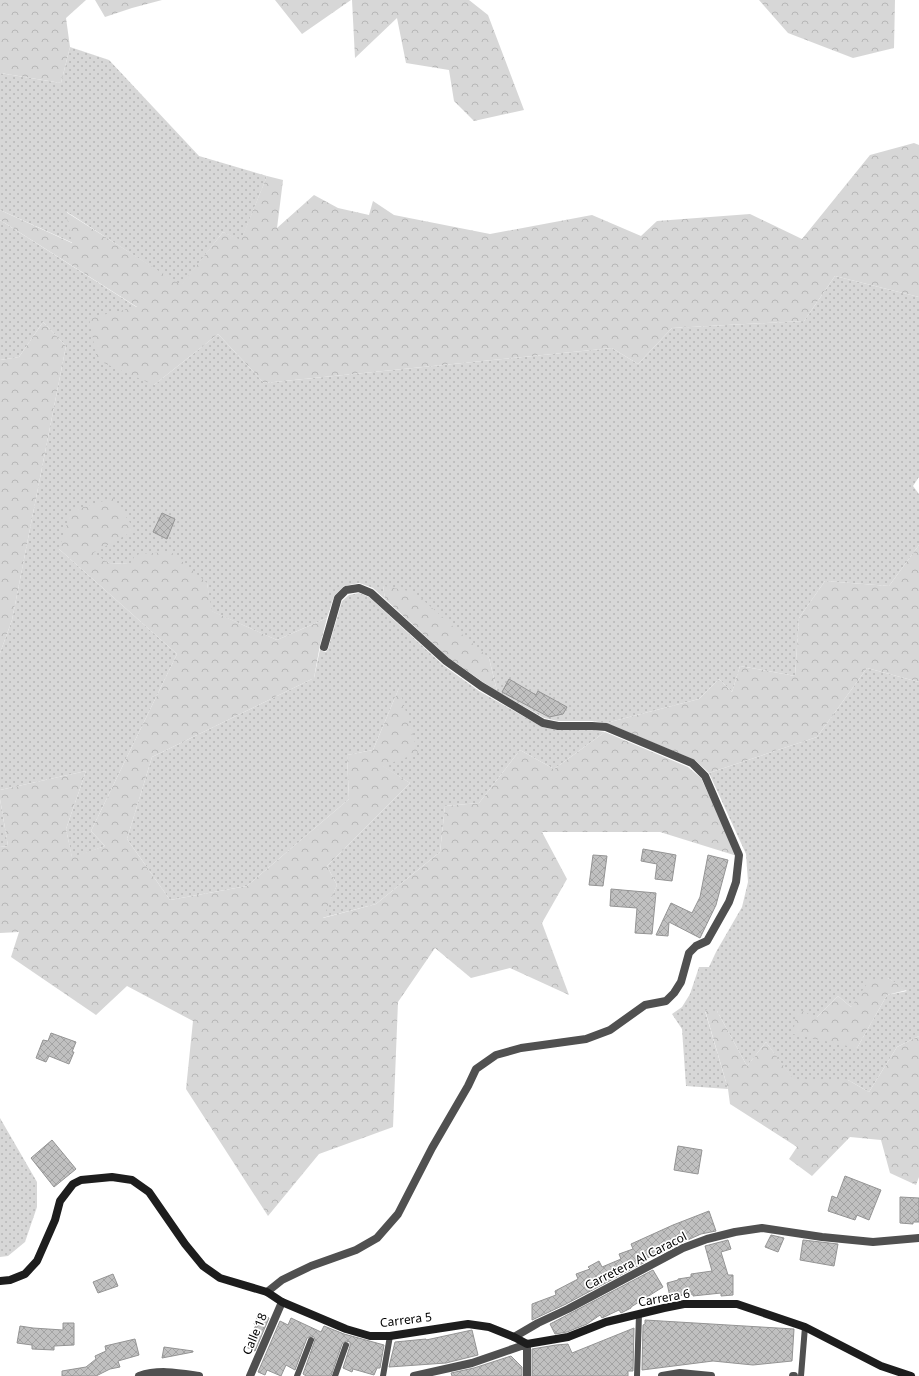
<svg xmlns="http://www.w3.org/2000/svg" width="919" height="1376" viewBox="0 0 919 1376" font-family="'Noto Sans',sans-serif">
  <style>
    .grass { fill: url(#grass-dots); fill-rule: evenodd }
    .forest { fill: url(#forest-crowns) }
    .building { fill: url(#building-cross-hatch); stroke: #949494 }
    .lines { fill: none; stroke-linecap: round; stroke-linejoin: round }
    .lane { stroke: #505050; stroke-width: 6 }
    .street { stroke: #505050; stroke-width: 8 }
    .secondary { stroke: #1d1d1d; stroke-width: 8 }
    .labels { text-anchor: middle; stroke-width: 3.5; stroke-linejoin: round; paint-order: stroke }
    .street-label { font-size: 12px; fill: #000; stroke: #fff }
  </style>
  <defs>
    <pattern id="grass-dots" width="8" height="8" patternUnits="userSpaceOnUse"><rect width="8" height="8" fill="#d7d7d7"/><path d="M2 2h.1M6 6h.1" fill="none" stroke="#b7b7b7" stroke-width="1.8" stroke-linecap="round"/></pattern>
    <pattern id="forest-crowns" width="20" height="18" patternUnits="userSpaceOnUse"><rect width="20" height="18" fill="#d7d7d7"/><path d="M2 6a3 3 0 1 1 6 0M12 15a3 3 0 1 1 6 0" fill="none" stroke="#b7b7b7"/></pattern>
    <pattern id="building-cross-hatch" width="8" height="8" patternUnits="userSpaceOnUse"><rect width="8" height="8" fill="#c0c0c0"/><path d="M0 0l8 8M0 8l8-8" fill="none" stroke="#a3a3a3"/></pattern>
  </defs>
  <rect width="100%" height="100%" fill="#fff"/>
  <path class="grass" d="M70 47 109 60 199 156 267 176 241 241 223 232 181 286 67 212 73 243 0 210V73L61 83Z
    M0 220 138 308 154 385 218 334 264 383 612 348 638 364 672 328 804 321 835 276 919 297V477L913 486 919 494V545L889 586 825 581 799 618 795 676 740 666 732 692 719 679 699 699 606 723 592 721H558L544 718 497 691 489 658 383 586 385 599 373 588 359 583 344 586 334 596 327 618 277 640 211 611 207 583 130 564 109 563 93 554 59 549 177 654 91 831 105 846 72 858 66 829 86 771 0 790V653L12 620 66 346 43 322 19 357 0 360Z
    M359 593 369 597 443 665 479 691 542 727 557 730H591L605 732 554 769 520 750 479 803 445 806 440 852 376 904 322 918 337 885 327 866 410 783 382 766 399 688 373 750 347 755 349 799 247 886 170 900 127 839 152 757 314 678 320 649 322 651 326 652 328 649 342 601 349 595Z
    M867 668 919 682V1036L897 1047 869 1092 848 1080 794 1081 766 1042 747 1066 717 1011H705L728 1089 686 1086 682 1029 672 1014 682 1007 690 994 699 967H709L716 952 742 907 748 882 746 854 709 773 817 737ZM888 978 907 991 887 995 857 1048 817 1017 838 996 851 1007Z
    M0 799 8 846 0 847Z
    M0 1118 37 1182V1207L25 1242 8 1256 0 1257Z"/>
  <path class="forest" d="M0 0H86L66 18 70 47 61 83 0 73Z
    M95 0H162L132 8 105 17Z
    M275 0H351L302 34Z
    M352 0H469L488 15 524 110 474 121 454 101 449 70 406 63 397 18 355 58Z
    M759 0H895L894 48 853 58 788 33Z
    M914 143 919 145V297L835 276 804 321 672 328 638 364 612 348 264 383 218 334 154 385 97 360 89 318 137 307 0 220V210L72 243 66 212 181 285 223 232 241 240 267 176 283 180 277 228 314 195 338 208 369 215 373 201 394 215 490 234 592 215 641 236 657 221 750 214 802 239 870 155Z
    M43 322 66 346 12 620 0 653V360L19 357Z
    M113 498 135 530 93 553 109 563 130 564 136 554 171 552 207 583 212 611 277 640 327 618 320 645 314 678 152 757 127 839 170 900 247 886 349 799 347 755 373 750 399 688 418 753 383 766 410 783 327 866 337 885 323 918 376 904 440 852 445 806 479 803 520 750 554 769 605 732 688 767 701 778 737 856 660 832H542L567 879 542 923 569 995 510 968 471 978 435 948 398 1002 393 1127 319 1154 268 1216 186 1089 193 1021 127 986 96 1015 11 957 19 932 0 933V847L8 846 0 799V790L86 771 66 829 72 857 105 846 91 831 177 654 59 549 71 511Z
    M919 545V682L867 668 817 737 709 773 695 760 606 723 699 699 719 679 732 692 740 666 795 676 799 618 825 581 889 586Z
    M383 586 414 592 489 658 497 691 483 682 449 658 385 599Z
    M888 978 907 990 887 995 857 1048 793 1034 797 1009 817 1017 838 996 851 1007 869 981Z
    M705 1010 717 1011 747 1066 766 1042 794 1080H848L869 1092 897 1047 919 1036V1177L916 1185 890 1173 881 1140 850 1137 812 1176 789 1159 797 1147 730 1104 728 1089Z"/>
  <path class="building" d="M162 513 175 519 167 539 153 532Z
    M509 679 536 695 538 691 567 707 563 714 549 717 502 692Z
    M643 849 676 855 672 881 655 879 657 864 641 861Z
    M593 855 607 856 603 886 589 885Z
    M708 855 728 860 716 905 700 938 669 922 668 936 656 935 671 903 692 913 700 897Z
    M611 889 656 893 652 934 635 933 637 908 610 906Z
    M51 1033 76 1042 72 1052H74L69 1064 49 1056 46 1062 36 1058 43 1040 48 1041Z
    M52 1140 76 1169 54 1187 31 1158Z
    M678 1146 702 1150 698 1174 674 1170Z
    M845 1176 881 1190 869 1220 857 1215 855 1220 828 1211 832 1196 837 1198Z
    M900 1197 919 1198V1222H913V1224L900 1223Z
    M709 1211 716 1231 701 1234 645 1259 647 1261 566 1304 532 1320V1304L556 1295 555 1291 578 1279 576 1274 590 1269 588 1267 599 1261 602 1267 621 1259 619 1254 633 1249 631 1244 673 1225Z
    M771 1235 784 1238 778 1252 765 1247Z
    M728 1240 731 1249 721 1252 728 1275H733V1295L721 1296V1293L693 1296V1294L670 1297 667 1283 678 1280V1279L691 1277V1274L712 1271 705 1246Z
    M803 1240 838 1244 834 1266 800 1260Z
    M653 1270 663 1287 631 1307V1308L621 1313 619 1310 602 1318 600 1315 587 1324 567 1332 555 1334 550 1324Z
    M113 1274 118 1286 98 1293 93 1282Z
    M259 1313 269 1318 255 1351 246 1347 256 1325 254 1324Z
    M291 1318 321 1332 324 1326 344 1334 384 1345 380 1368H377L374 1375 353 1369 352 1372 343 1368 350 1346V1342L346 1341 342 1344 331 1376H306L303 1374 315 1340 314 1337 311 1336 307 1338 295 1370 286 1365 281 1376 267 1370 265 1375 258 1372 280 1321 288 1325Z
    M645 1320 794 1329 792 1361 753 1365 713 1361 642 1370 643 1325 645 1324Z
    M63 1323H74V1345L54 1346V1350L32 1349V1345L17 1343 20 1326 33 1328 63 1330Z
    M634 1328 633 1371H628V1376H532V1349L556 1345 568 1344 572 1353Z
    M472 1330 478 1355 446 1363 389 1367 395 1342 426 1339V1340Z
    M135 1339 139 1355 118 1361 120 1367 110 1369 96 1376H62V1371L86 1367 96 1359 95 1356 106 1351 105 1346Z
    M164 1347 193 1351V1352L162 1358Z
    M511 1356 522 1367V1376H452L451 1373 474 1368Z"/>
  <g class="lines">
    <path class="lane" d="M297 1376 311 1340
      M335 1376 346 1345
      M383 1376 390 1336
      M637 1376 639 1314
      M801 1376 805 1327"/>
    <path class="street" d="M267 1292 282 1280 311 1266 356 1250 377 1238 398 1214 432 1148 468 1086 476 1069 496 1055 521 1048 586 1039 610 1030 645 1005 666 1001 674 993 681 982 689 953 696 946 707 941 729 902 736 882 739 855 705 776 692 763 606 727 592 726H558L543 723 481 686 446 661 371 593 359 588 346 590 338 598 324 647
      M514 1337 538 1323 568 1309 683 1248 707 1239 735 1232 762 1228 822 1237 873 1242 919 1238
      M139 1376C159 1369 179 1373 199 1376
      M250 1376 282 1302
      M414 1376 472 1363 527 1344V1376
      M662 1376 680 1373 711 1376
      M793 1376H794"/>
    <path class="secondary" d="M0 1281 10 1280 25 1274 37 1261 55 1220 60 1201 73 1184 81 1180 112 1177 132 1180 149 1192 185 1244 203 1266 220 1278 267 1292 282 1302 346 1329 370 1336H390L468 1324 489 1327 514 1337 527 1344 568 1337 606 1322 664 1308 684 1304H737L805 1327 881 1366 911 1376"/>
  </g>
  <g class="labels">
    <g class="street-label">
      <text transform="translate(636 1261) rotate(-27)" y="4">Carretera Al Caracol</text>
      <text transform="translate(664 1298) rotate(-10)" y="4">Carrera 6</text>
      <text transform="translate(406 1320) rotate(-7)" y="4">Carrera 5</text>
      <text transform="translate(255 1334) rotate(-67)" y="4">Calle 18</text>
    </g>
  </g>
</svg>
